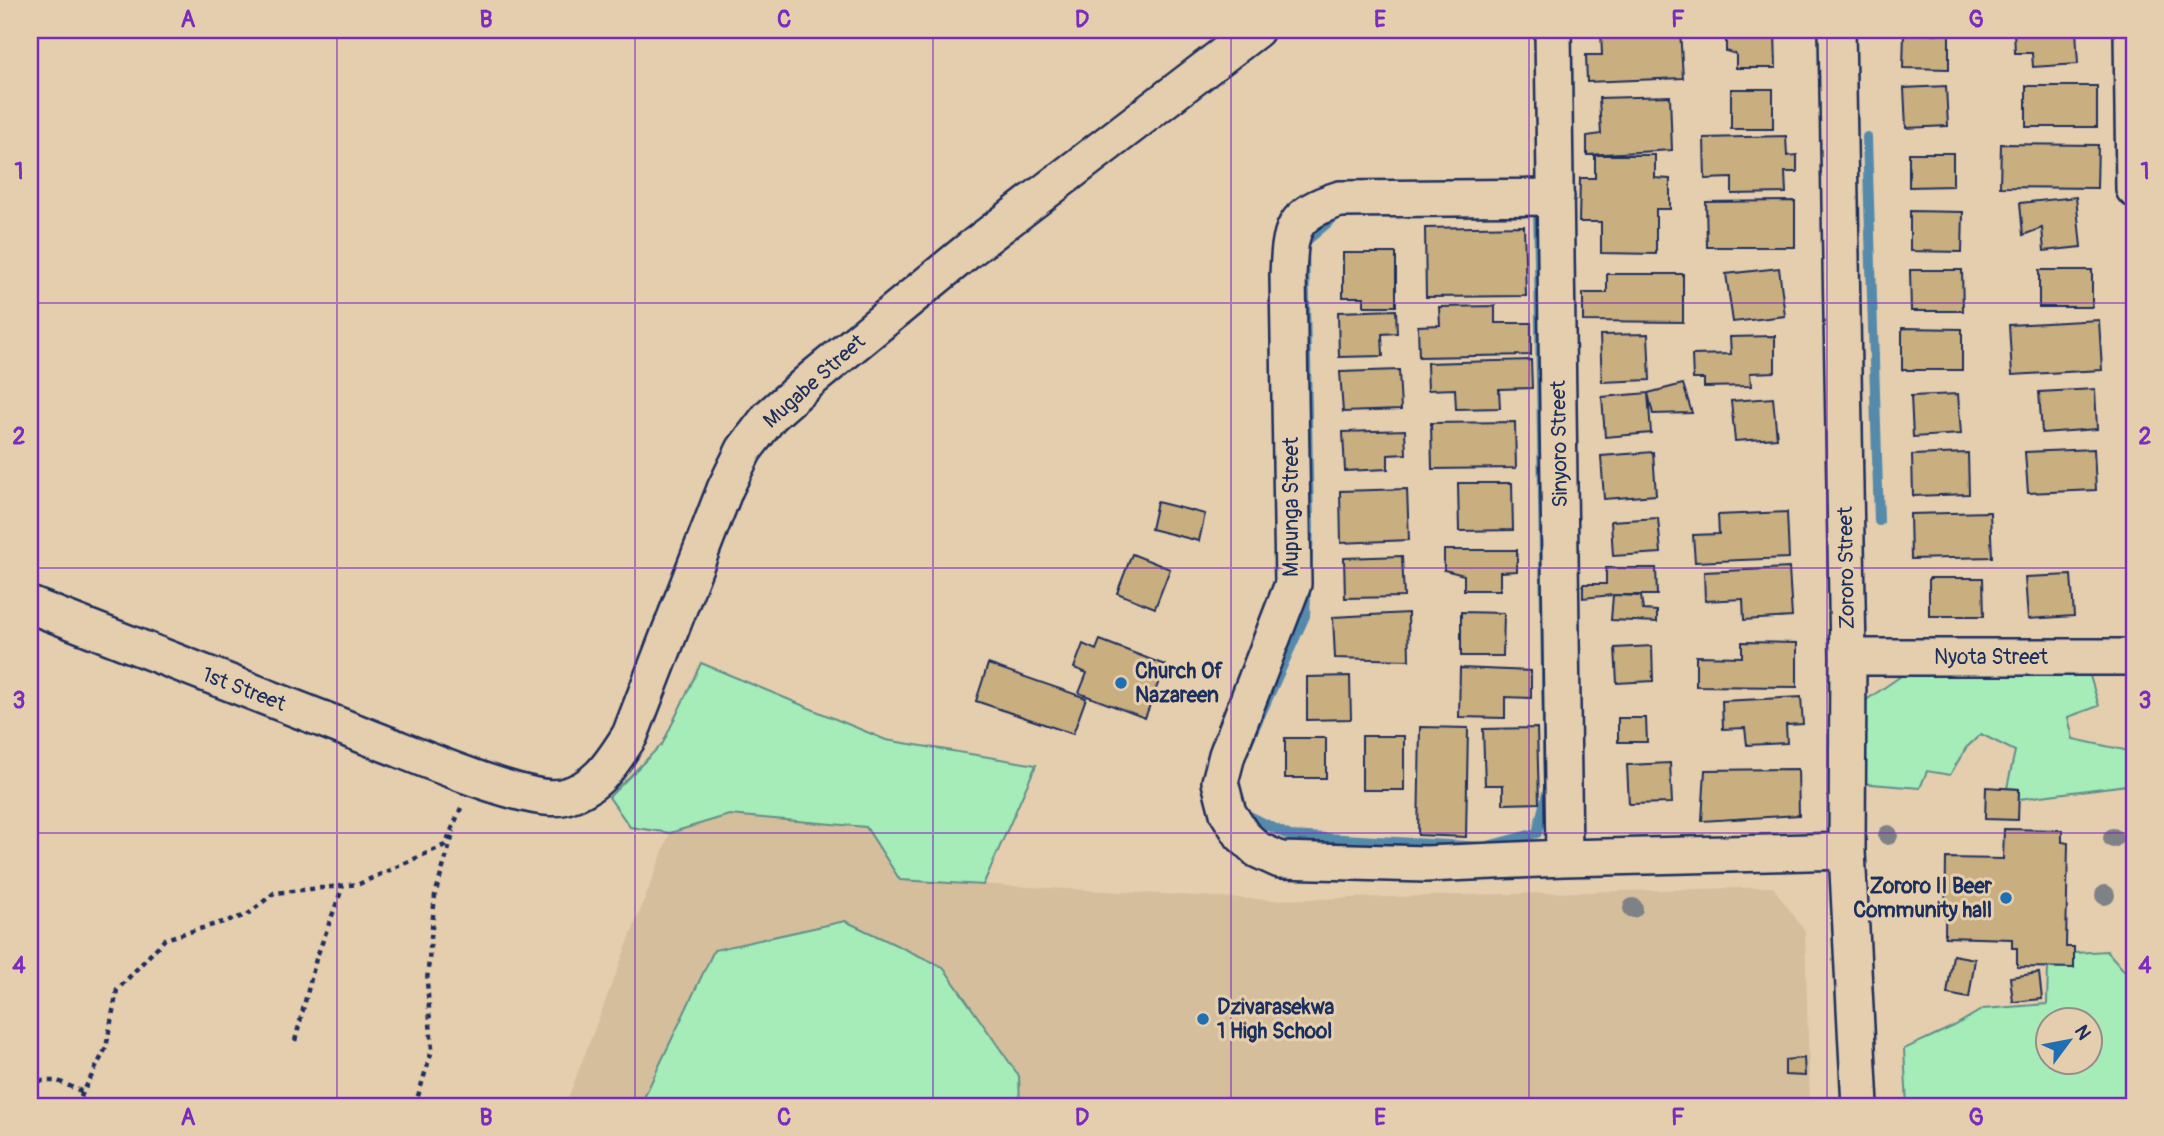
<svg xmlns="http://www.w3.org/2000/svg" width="2164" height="1136" viewBox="0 0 2164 1136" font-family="Pangolin,sans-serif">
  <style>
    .built { fill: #d5be9c }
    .green { fill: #a5ecb8; stroke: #608e8b; stroke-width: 2; fill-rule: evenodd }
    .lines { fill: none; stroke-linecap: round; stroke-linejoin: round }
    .stream { stroke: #568aab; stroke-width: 10 }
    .building { fill: #c9ae7f; stroke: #1b2f5e; stroke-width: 2 }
    .minor-casing { stroke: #1b2f5e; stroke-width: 40 }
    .path { stroke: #1b2f5e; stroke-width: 4.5; stroke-dasharray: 5 5; stroke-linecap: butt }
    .minor { stroke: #e5cead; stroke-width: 35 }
    .tree { fill: #7e8186 }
    .grid { fill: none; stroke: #7b2cbf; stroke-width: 2; stroke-opacity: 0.55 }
    .poi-dot { fill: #1f6fb2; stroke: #e5cead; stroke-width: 2.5 }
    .labels { text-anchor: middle; stroke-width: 6; stroke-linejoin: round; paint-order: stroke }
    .street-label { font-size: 21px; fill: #1b2f5e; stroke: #e5cead }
    .poi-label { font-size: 21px; font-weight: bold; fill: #1b2f5e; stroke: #e5cead; text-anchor: start }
    .neatline { fill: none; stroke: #7b2cbf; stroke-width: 2.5 }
    .grid-label { font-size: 23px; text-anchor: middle; font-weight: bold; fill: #7b2cbf }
  </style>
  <rect width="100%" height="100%" fill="#e5cead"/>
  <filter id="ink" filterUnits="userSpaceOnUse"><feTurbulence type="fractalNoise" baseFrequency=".0143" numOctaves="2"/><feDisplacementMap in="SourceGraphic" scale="14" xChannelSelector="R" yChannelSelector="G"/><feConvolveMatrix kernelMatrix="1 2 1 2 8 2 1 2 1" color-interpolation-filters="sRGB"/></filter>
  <g filter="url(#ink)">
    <path class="built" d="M729 815 867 827 900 880 1273 900 1773 887 1805 931 1810 1106H565L670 833Z"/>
    <path class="green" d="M701 663 886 740 1036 765 983 885 900 880 866 827 729 815 670 833 630 827 609 797 663 743Z
      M1917 665 2090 676 2099 706 2068 717 2073 739 2134 752V784L2019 799V789L2007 788 2015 751 1981 734 1966 748 1950 775 1927 771 1920 788 1859 783 1862 703Z
      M845 921 943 967 1019 1076 1020 1106H640L714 950Z
      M2107 951 2134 982V1106H1907L1904 1049 1954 1026 1983 1009 2047 1004 2048 967 2074 953ZM2048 1020H2090V1062H2048Z"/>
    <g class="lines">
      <path class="stream" d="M1867 137 1879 521
        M1538 205 1548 789 1537 833 1484 847 1290 836 1237 810 1232 778 1305 616 1309 528 1304 243 1344 209Z"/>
    </g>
    <path class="building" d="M1601 30H1680L1683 78 1587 82 1586 55H1602Z
      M1775 30 1776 68H1736V54L1726 51V31Z
      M2014 30H2076L2078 64 2033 67 2032 53H2015Z
      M1904 33 1949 34V69L1903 68Z
      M1946 86 1948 126 1906 128 1904 88Z
      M2026 86H2097V127H2026Z
      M1731 89H1773V129H1731Z
      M1670 96 1672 150 1587 155V136L1601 134 1599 98Z
      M1786 136 1787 156 1797 155V172H1785L1786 193 1732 194V178L1705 179 1704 138Z
      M2001 144 2098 145 2097 188 2000 187Z
      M1909 153H1953V186L1909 187Z
      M1595 155H1655V178L1670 179V209H1656V254L1601 253V222H1579L1580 178H1595Z
      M2076 197 2081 247 2044 251 2042 228 2023 235 2020 203Z
      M1795 201V247H1707L1706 202Z
      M1910 211 1963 212 1962 252 1910 251Z
      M1524 226 1526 296 1426 297 1425 228Z
      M1343 253H1396V306H1364V297H1343Z
      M1779 268 1785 316 1733 322 1726 274Z
      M1910 270H1962L1963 311H1911Z
      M2039 270H2092V307H2039Z
      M1607 274H1683V322L1583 321V293H1607Z
      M1495 306V323H1531V355L1419 357 1418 326 1440 325 1439 307Z
      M1396 310 1397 333 1382 334 1383 356 1339 357 1338 312Z
      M2099 320 2102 370 2012 375 2009 325Z
      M1902 328 1962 329V370H1902Z
      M1648 334 1650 380 1602 382 1600 335Z
      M1775 336V372L1750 373 1751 386 1704 387V379H1693L1692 355 1731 354 1730 337Z
      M1531 360 1532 388 1499 389 1500 408 1456 409 1455 389 1428 390 1427 363Z
      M1399 370 1401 410 1343 412 1340 372Z
      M1683 384 1692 413 1653 414 1648 393Z
      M2095 389 2097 429 2042 433 2039 392Z
      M1648 393 1651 433 1605 437 1602 397Z
      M1958 394 1961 434 1913 437 1911 396Z
      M1773 398 1777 438 1735 441 1731 401Z
      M1515 422 1516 468 1432 469 1431 423Z
      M1405 430 1406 454 1388 455V469L1345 471 1343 432Z
      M2094 449 2096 490 2028 493 2025 452Z
      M1653 452 1656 495 1604 499 1601 456Z
      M1968 453 1969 494 1913 496 1912 455Z
      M1458 483H1512L1513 530 1459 531Z
      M1407 489 1409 540 1341 543 1340 491Z
      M1157 502 1205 514 1199 541 1151 529Z
      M1787 512 1789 558 1695 562 1693 535 1719 534 1718 515Z
      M1990 512 1992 557 1911 559 1910 514Z
      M1658 518 1661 553 1613 556 1611 521Z
      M1444 550H1517V571L1500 572V590H1464V575L1444 570Z
      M1132 554 1170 569 1155 608 1117 593Z
      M1402 556 1404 597 1345 598 1344 558Z
      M1606 568H1656L1657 595H1613L1583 598V584H1606Z
      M1789 568 1792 617 1744 620 1743 599 1705 601 1704 572Z
      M2071 575 2074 616 2028 619 2025 577Z
      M1929 578H1983L1984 616H1929Z
      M1613 595 1641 596 1643 610 1657 611V622L1611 620Z
      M1461 612 1504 613 1503 656H1461Z
      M1408 613 1409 660 1335 658 1333 617Z
      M1100 640 1165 665 1145 718 1079 693 1087 673 1074 668 1083 644 1096 650Z
      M1742 642 1797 643V687L1696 686V656L1742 657Z
      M1652 646 1653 681 1617 683 1615 648Z
      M988 664 1086 698 1073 734 976 701Z
      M1460 668 1531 671V698L1505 697V718L1459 717Z
      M1350 676 1351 719 1307 720V677Z
      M1801 697 1803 724 1786 725 1787 743 1747 745 1745 728 1723 729 1722 701Z
      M1618 718H1646L1647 742H1618Z
      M1420 727 1468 728 1466 837 1418 835Z
      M1537 728 1539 803 1503 804V785H1485L1483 729Z
      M1362 736H1404V790H1362Z
      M1285 738H1326V778H1285Z
      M1670 763 1672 803 1629 804 1627 765Z
      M1798 769 1799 815 1702 821 1705 770Z
      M1986 787 2019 789 2018 820 1985 819Z
      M2004 829 2062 830V842L2068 843 2066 947H2074V968L2017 967V948H2012V939L1945 937 1946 858 2003 859Z
      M1953 955 1975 959 1969 998 1947 994Z
      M2039 973 2042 999 2013 1002 2010 977Z
      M1804 1058 1805 1076 1785 1075V1060Z"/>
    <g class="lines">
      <g class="minor-casing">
        <path id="minor" d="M1553 30 1564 858
          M1837 30 1848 657 1847 851 1860 1106
          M2132 30 2134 189
          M1556 197 1340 199C1291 214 1290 229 1288 276L1293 584 1227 755 1220 782 1228 813 1242 835 1258 850 1280 860 1426 864 1564 858 1847 851
          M30 605C147 651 264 697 381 742 418 756 528 804 562 797 597 789 612 763 630 735L725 489 744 450 770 416 813 378 969 250 1256 30
          M1848 657H2134"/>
      </g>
      <path class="path" d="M295 1041 316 959 343 886
        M30 1084 33 1081H58L83 1092
        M76 1106 106 1048 117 990 165 939 247 915 274 893 359 884 445 845 461 808
        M415 1106 432 1050 427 981 435 895 454 831"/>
      <use href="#minor" class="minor"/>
    </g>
    <g class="tree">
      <circle cx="1888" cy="835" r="10"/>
      <circle cx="2113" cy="838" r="10"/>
      <circle cx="2105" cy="895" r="10"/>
      <circle cx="1633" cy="908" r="10"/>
    </g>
  </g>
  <path class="grid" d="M337 30V1106M635 30V1106M933 30V1106M1231 30V1106M1529 30V1106M1827 30V1106M30 303H2134M30 568H2134M30 833H2134"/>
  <g class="poi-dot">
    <circle cx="1121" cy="683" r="7"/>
    <circle cx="2006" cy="898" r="7"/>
    <circle cx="1203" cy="1019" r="7"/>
  </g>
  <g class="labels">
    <g class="street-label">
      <text transform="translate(814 381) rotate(-42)" y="7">Mugabe Street</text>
      <text transform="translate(1559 444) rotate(-91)" y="7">Sinyoro Street</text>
      <text transform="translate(1291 507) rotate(-90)" y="7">Mupunga Street</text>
      <text transform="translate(1846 568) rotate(-91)" y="7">Zororo Street</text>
      <text x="1991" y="664">Nyota Street</text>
      <text transform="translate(244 689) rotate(21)" y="7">1st Street</text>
    </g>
    <g class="poi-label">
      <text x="1135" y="678">Church Of<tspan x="1135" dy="24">Nazareen</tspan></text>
      <text x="1992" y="893" text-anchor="end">Zororo II Beer<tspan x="1992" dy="24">Community hall</tspan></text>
      <text x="1217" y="1014">Dzivarasekwa<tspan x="1217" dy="24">1 High School</tspan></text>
    </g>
  </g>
  <rect width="2164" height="1136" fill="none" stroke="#e5cead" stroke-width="77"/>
  <g transform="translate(2069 1041) rotate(58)"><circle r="33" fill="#e5cead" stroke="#948e8d" stroke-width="2"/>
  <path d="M0-5L12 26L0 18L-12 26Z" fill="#1f6fb2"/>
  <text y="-10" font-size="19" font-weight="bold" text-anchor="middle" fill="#1b2f5e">N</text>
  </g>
  <rect x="38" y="38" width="2088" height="1060" class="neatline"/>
  <g class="grid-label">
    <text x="188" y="27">A</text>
    <text x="486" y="27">B</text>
    <text x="784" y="27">C</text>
    <text x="1082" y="27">D</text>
    <text x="1380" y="27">E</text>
    <text x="1678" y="27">F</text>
    <text x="1976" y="27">G</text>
    <text x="19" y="179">1</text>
    <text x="2145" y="179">1</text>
    <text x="19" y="444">2</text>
    <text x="2145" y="444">2</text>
    <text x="19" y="708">3</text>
    <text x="2145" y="708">3</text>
    <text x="19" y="973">4</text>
    <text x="2145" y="973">4</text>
    <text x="188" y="1125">A</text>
    <text x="486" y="1125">B</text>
    <text x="784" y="1125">C</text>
    <text x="1082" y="1125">D</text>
    <text x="1380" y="1125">E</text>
    <text x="1678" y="1125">F</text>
    <text x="1976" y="1125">G</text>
  </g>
</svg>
